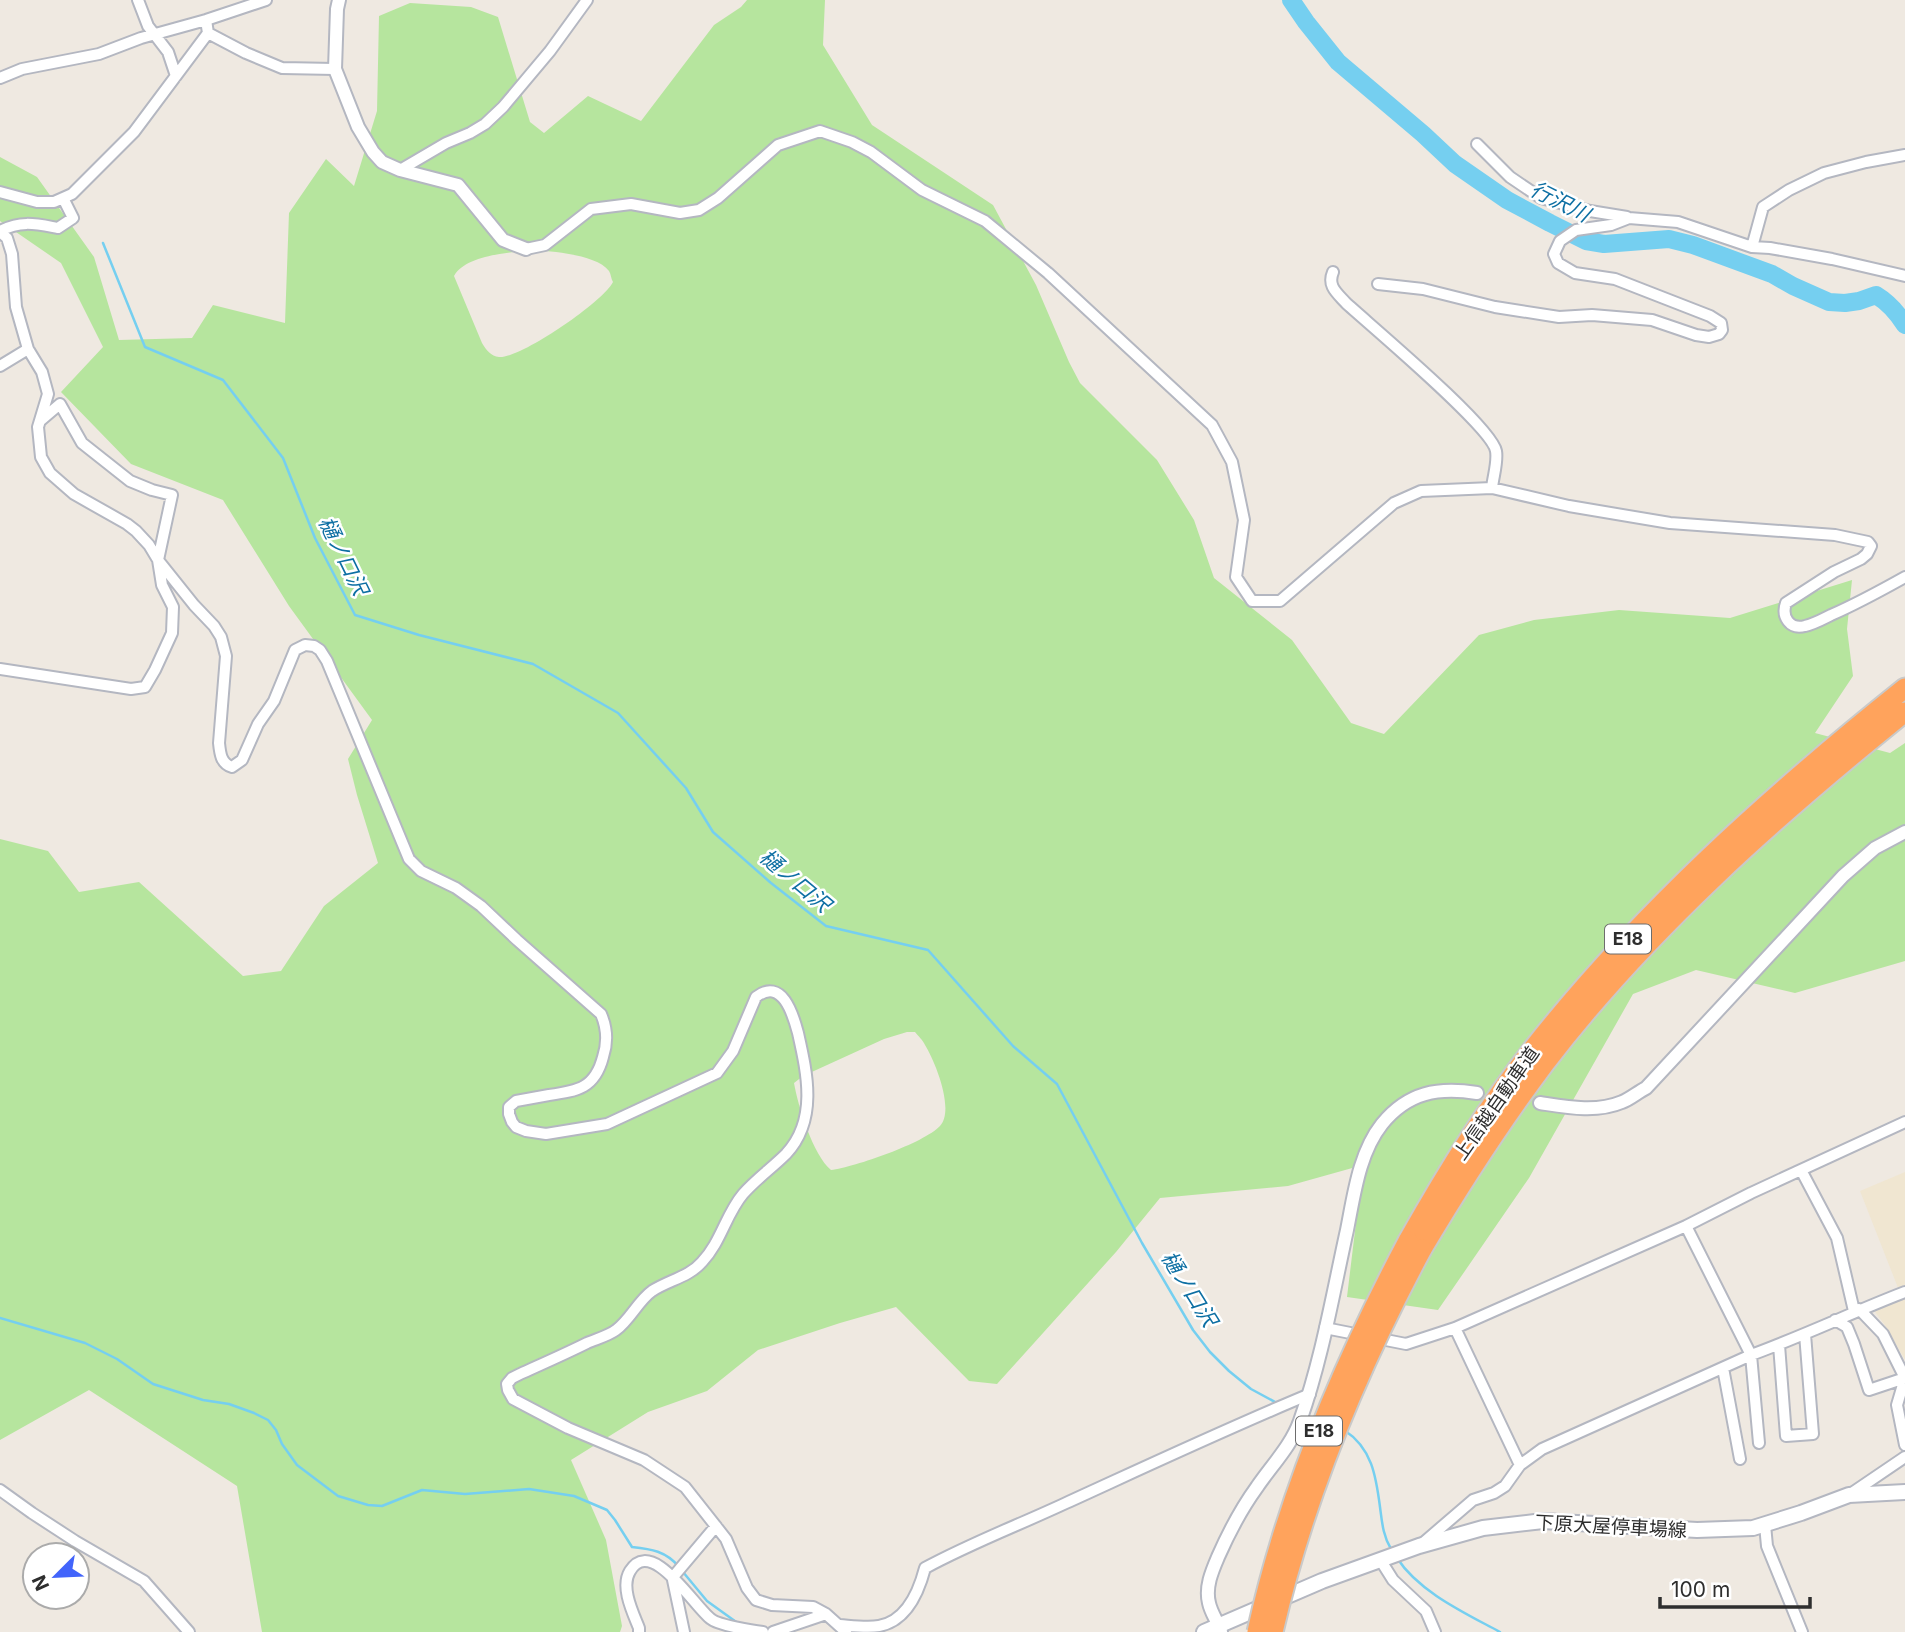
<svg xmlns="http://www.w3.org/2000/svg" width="1905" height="1632" viewBox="0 0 1905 1632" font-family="Inter,'Noto Sans JP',sans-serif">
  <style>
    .education { fill: #f0e6d1 }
    .green { fill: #b6e59e; fill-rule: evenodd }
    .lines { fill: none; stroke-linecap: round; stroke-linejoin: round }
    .stream { stroke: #75cff0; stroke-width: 2.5 }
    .river { stroke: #75cff0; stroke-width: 18 }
    .minor-casing { stroke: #b4b7c1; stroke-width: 14 }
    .tertiary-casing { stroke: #b4b7c1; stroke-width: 16 }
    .secondary-casing { stroke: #b4b7c1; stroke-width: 18 }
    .motorway-casing { stroke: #c9c9c9; stroke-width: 23 }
    .minor { stroke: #fff; stroke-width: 10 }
    .tertiary { stroke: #fff; stroke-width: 12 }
    .secondary { stroke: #fff; stroke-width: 14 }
    .motorway { stroke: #ffa35c; stroke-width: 19 }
    .motorway-bridge-casing { stroke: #c9c9c9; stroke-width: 23; stroke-linecap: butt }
    .motorway-bridge { stroke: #ffa35c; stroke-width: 19 }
    .labels { text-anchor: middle; stroke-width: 5; stroke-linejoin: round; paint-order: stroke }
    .shield { fill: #fff; stroke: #6d6d6d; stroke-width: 2 }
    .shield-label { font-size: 18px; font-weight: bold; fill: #2e2e2e }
    .street-label { font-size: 19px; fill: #2e2e2e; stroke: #fff }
    .water-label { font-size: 21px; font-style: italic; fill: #0d6fa3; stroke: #fff }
  </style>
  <rect width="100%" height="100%" fill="#efe9e1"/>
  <path class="education" d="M1905 1172V1360L1887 1328 1873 1309 1902 1298 1860 1191Z"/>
  <path class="green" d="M747 0H825L823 45 872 125 993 205 1036 285 1069 362 1080 383 1157 460 1194 520 1214 578 1292 640 1351 723 1384 734 1479 635 1534 620 1619 610 1730 618 1852 580 1847 629 1853 676 1815 733 1890 753 1905 743V961L1795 993 1696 970 1633 994 1529 1178 1438 1310 1347 1297 1363 1165 1288 1186 1160 1198 1116 1252 997 1384 969 1381 896 1307 840 1323 758 1350 707 1391 648 1412 571 1460 606 1540 622 1626 620 1632H262L237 1486 89 1390 0 1440V839L48 851 79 892 139 882 243 976 281 971 324 906 378 863 357 795 348 759 372 720 289 606 223 500 131 464 61 392 103 347 61 263 0 221V157L37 177 94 257 119 340 192 338 213 305 285 323 289 213 326 159 354 186 377 111 379 16 410 3 471 7 498 17 530 122 544 133 588 96 641 121 714 25 741 7ZM537 250C556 252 597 255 609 271 611 274 611 279 613 282 603 302 520 359 499 357 491 356 486 350 482 343L454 276C466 254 514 252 537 250ZM907 1032H915C918 1036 923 1040 925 1045 935 1061 955 1110 940 1126 924 1143 855 1167 831 1170 813 1155 798 1106 794 1083L803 1076 884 1039Z"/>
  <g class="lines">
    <path class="stream" d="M103 243 145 347 223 380 283 458 315 538 355 615 419 635 533 664 618 713 686 788 713 832 771 883 826 926 928 950 1013 1046 1057 1084 1142 1243 1193 1330 1210 1352 1229 1371 1251 1389 1277 1403
      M0 1318 85 1343 117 1359 153 1384 203 1400 229 1404 254 1413 268 1420 276 1430 282 1444 297 1465 338 1496 368 1505 382 1506 422 1490 465 1494 529 1489 574 1496 607 1510 615 1520 632 1547C651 1549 666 1551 679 1567
      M1344 1430C1372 1448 1376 1476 1380 1507 1382 1522 1383 1536 1391 1549
      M1397 1558C1419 1592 1465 1613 1500 1632
      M683 1572 707 1601 739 1624"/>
    <path class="river" d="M1291 0 1306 22 1338 62 1423 134 1455 164 1507 200 1550 223 1586 241 1604 244 1669 239 1693 245 1772 274 1793 286 1829 302 1845 303 1859 301 1876 295C1889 303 1897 312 1905 325"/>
    <g class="minor-casing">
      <path id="minor" d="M138 0 148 26 168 52 176 76
        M208 33 246 53 282 68 335 69
        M0 78 22 69 99 54 141 38 206 20 266 0
        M1477 144 1510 177 1541 198 1590 211 1627 217
        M400 170 446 143 470 133 485 124 503 107 550 51 587 0
        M0 192 37 202H54L72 194 134 132 208 33 206 20
        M0 231C21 220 36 224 58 228L73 218 63 198
        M0 232 7 238 12 254 16 307 28 349 42 372 48 394 38 427 41 457 50 473 74 494 127 524 136 531 149 545 158 560 194 605 214 626 221 637 226 656 219 743C220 753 221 764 232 767L242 760 258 724 274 701 295 650 305 645 314 646 320 650 327 661 409 859 421 871 456 888 481 906 517 940 601 1014C607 1028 608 1042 603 1057 595 1088 578 1091 549 1095 538 1097 527 1099 516 1101L509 1107V1114L512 1122 516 1127 526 1131 546 1134 607 1124 717 1073 733 1051 756 997C782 977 793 1014 798 1033 807 1073 818 1120 786 1154 772 1168 756 1179 743 1194 726 1214 721 1242 702 1262 689 1277 669 1280 652 1291 638 1301 630 1320 616 1330 608 1336 596 1339 587 1343 565 1354 542 1364 520 1374L512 1378 507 1384 508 1390 513 1399 568 1428 644 1460 685 1487 726 1539 747 1588 756 1600 772 1605 813 1607 826 1614 846 1632
        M1752 247 1763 207 1789 190 1824 173 1866 162 1905 155
        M526 249 545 245 591 209 631 204 680 213 699 210 718 198 778 145 820 131 852 142 871 152 922 190 985 221 1048 273 1212 425 1232 462 1244 520 1236 577 1252 601H1280L1394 503 1421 491 1492 488 1569 506 1670 523 1835 535 1868 542 1871 546 1867 554 1861 559 1834 572 1786 603C1781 617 1790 630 1805 626 1814 624 1823 619 1831 615 1856 604 1880 591 1905 577
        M1333 272C1327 286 1337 293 1346 303 1370 325 1492 427 1496 451 1498 462 1493 477 1492 488
        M1378 284 1423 289 1495 307 1559 317 1592 315 1652 320 1696 335 1709 337 1719 334 1722 330 1721 323 1710 316 1615 279 1575 273 1558 263 1554 254 1560 241 1576 230 1611 225 1629 218 1678 222 1752 247 1770 248 1832 259 1905 276
        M0 366 28 349
        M0 669 131 689 145 687 155 670 172 633 173 607 162 585 158 560 172 495 152 490 130 481 82 443 60 404 40 421
        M1801 1170 1837 1238 1854 1311
        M1686 1226 1751 1355 1759 1443
        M1859 1309 1883 1334 1905 1378
        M1835 1320 1847 1327 1854 1344 1869 1390 1905 1378
        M1325 1328 1406 1344 1455 1328 1686 1226 1751 1193 1905 1122
        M1455 1328 1520 1465
        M1779 1345 1786 1436 1813 1434 1805 1334
        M1723 1368 1740 1459
        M1905 1378 1897 1405 1905 1445
        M0 1490 32 1513 75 1541 144 1581 189 1632
        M1849 1495 1905 1457
        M1765 1525 1767 1546 1802 1632
        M1423 1543 1473 1500 1494 1493 1505 1486 1520 1465 1542 1449 1751 1355C1803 1336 1853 1312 1905 1292
        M1381 1561 1393 1580 1426 1611 1435 1632
        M673 1577 716 1526
        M673 1580 684 1632
        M840 1625C853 1626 867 1628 879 1626 907 1621 919 1591 925 1568 971 1543 1019 1525 1066 1503 1147 1466 1228 1428 1310 1394
        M639 1632V1628C633 1613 620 1587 630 1571 652 1535 695 1608 711 1619 718 1625 753 1631 763 1632
        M773 1632 826 1614"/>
    </g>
    <g class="tertiary-casing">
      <path id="tertiary" d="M339 0 337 9 335 69 358 127 373 152 382 162 400 170 458 185 503 240 526 249
        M1540 1103C1566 1107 1596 1113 1622 1102 1630 1099 1638 1092 1646 1088L1843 876 1875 848 1905 832
        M1221 1632C1218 1622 1211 1613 1209 1603 1205 1587 1212 1571 1218 1557 1229 1532 1241 1509 1257 1487 1272 1465 1291 1446 1300 1421 1322 1359 1333 1293 1347 1230 1354 1195 1359 1153 1382 1124 1408 1092 1438 1087 1477 1093"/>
    </g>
    <g class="secondary-casing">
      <path id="secondary" d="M1204 1632 1322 1581 1419 1546 1483 1528 1543 1521 1697 1530 1753 1528 1801 1513 1849 1495 1905 1492"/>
    </g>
    <g class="motorway-casing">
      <path id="motorway" d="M1408 1241C1445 1175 1485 1110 1532 1050 1640 913 1770 796 1905 688
        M1422 1249C1460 1185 1500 1123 1545 1063 1647 930 1775 817 1905 712"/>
    </g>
    <use href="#minor" class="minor"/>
    <use href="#tertiary" class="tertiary"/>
    <use href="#secondary" class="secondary"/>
    <use href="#motorway" class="motorway"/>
    <g class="motorway-bridge-casing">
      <path id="motorway-bridge" d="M1257 1632C1287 1495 1342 1365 1408 1241
        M1273 1632C1304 1497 1357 1370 1422 1249"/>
    </g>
    <use href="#motorway-bridge" class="motorway-bridge"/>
  </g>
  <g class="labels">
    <g class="shield">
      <rect x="1605" y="924.5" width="46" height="29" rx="5"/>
      <rect x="1296" y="1416.5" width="46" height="29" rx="5"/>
    </g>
    <g class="shield-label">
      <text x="1628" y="945">E18</text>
      <text x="1319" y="1437">E18</text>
    </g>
    <g class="street-label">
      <text transform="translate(1496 1103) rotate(-55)" y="7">上信越自動車道</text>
      <text transform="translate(1611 1526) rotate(3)" y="7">下原大屋停車場線</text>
    </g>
    <g class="water-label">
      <text transform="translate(1560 202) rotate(27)" y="7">行沢川</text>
      <text transform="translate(343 556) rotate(64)" y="7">樋ノ口沢</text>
      <text transform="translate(795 881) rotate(40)" y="7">樋ノ口沢</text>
      <text transform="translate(1189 1289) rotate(58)" y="7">樋ノ口沢</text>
    </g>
  </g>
  <g transform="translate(56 1576) rotate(246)"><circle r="33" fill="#ffffff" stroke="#ababab" stroke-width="2"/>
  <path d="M0-5L12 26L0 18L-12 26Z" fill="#4264fb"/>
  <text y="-10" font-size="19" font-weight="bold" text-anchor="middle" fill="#2e2e2e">N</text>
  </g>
  <path d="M1660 1597v10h150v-10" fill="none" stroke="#2e2e2e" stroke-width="3.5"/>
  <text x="1671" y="1597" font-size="21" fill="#2e2e2e" stroke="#ffffff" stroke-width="5" paint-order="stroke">100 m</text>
</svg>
